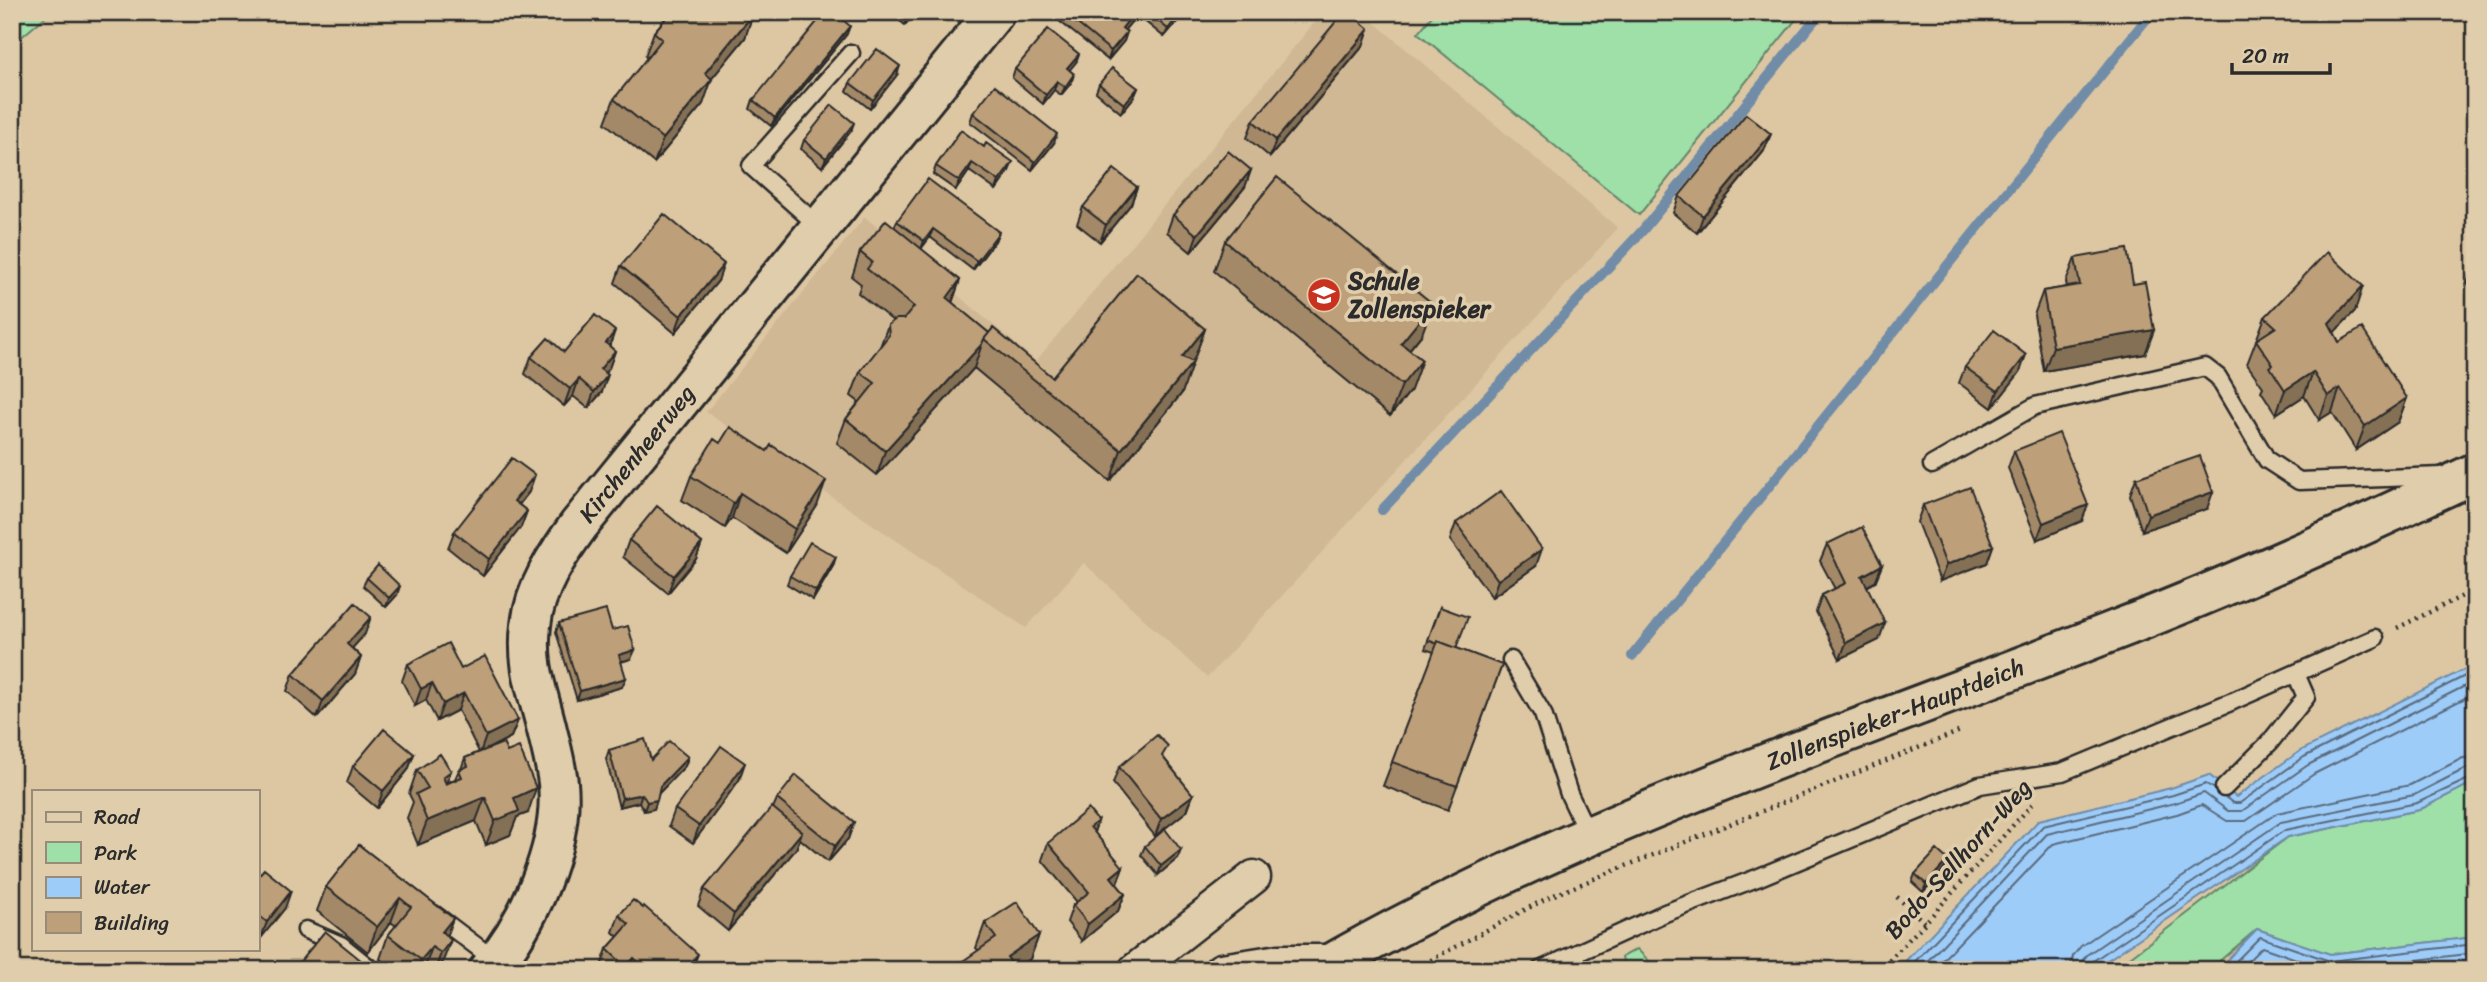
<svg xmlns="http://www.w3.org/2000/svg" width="2487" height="982" viewBox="0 0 2487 982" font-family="Sriracha,sans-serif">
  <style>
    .built { fill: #d0b894 }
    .green { fill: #9fe0a9; stroke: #65866a; stroke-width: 2 }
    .water { fill: #9eccf9; stroke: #708ca7; stroke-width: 2 }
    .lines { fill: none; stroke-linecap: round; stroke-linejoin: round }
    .shore { stroke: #596b7d; stroke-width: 2 }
    .stream { stroke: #708ca7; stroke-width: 10 }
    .lane-casing { stroke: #2b2b2b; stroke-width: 21 }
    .street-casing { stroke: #2b2b2b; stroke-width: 37 }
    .secondary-casing { stroke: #2b2b2b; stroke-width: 44 }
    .path { stroke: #2b2b2b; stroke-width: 4.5; stroke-dasharray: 2 5; stroke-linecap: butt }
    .lane { stroke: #e0cdab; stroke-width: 16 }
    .street { stroke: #e0cdab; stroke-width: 32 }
    .secondary { stroke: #e0cdab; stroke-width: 38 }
    .wall { fill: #a38968; stroke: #2b2b2b; stroke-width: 2 }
    .shaded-wall { fill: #846f55; stroke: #2b2b2b; stroke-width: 2 }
    .building { fill: #bd9f79; stroke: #2b2b2b; stroke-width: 2 }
    .labels { text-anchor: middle; stroke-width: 7; stroke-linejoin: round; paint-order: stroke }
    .poi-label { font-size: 24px; font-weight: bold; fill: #2b2b2b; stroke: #e0cdab; text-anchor: start }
    .street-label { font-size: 24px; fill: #2b2b2b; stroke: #e0cdab }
  </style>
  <rect width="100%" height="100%" fill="#ddc7a3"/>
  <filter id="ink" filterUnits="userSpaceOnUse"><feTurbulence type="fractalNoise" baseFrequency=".0143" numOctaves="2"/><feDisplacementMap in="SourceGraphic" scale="14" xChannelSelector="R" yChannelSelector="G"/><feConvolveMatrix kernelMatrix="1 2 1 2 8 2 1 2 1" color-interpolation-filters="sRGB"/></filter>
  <g filter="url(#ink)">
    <path class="built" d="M1323 12H1362L1618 228 1207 678 1084 563 1026 628 706 412 865 217 1036 361Z"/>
    <path class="green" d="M12 12H51L12 45Z
      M1435 12H1802L1639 215 1418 33Z
      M2475 781V937L2330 954 2257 929 2209 970H2113L2288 837 2419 810Z
      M1637 949 1658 970H1625L1622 957Z"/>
    <path class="water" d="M2475 664V781L2470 784 2419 810 2288 837 2093 970H1897L2039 820 2171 788 2209 775 2236 797 2300 751Z
      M2257 929 2330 954 2475 937V970H2217Z"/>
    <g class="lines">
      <path class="shore" d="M2225 797 2233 803H2240L2304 757 2475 671
        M1907 970 2043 826 2173 795 2206 784 2215 789
        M1919 970 2047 834 2175 803 2204 793 2228 811H2242L2308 765 2475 681
        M1933 970 2053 844 2177 814 2202 805 2227 821H2246L2314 774 2475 693
        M2070 970 2073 956 2081 946 2277 813 2410 785 2463 758 2475 757
        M2081 970 2082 961 2088 954 2281 822 2414 795 2467 768 2475 767
        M2090 970 2093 961 2285 830 2417 803 2475 776
        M2227 970 2260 937 2330 961 2475 944
        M2239 970 2262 947 2328 970
        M2333 970 2475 953"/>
      <path class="stream" d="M1382 510 1643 230 1821 12
        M1632 656 2152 12"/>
      <g class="lane-casing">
        <path id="lane" d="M821 228 751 166 851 53
          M1932 465 2035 406 2205 367 2218 377 2267 460 2299 481 2443 476
          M1511 660 1543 714 1569 794 1589 836
          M2224 788 2270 742 2306 697 2296 674
          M434 914 496 961
          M306 930 341 945 372 970
          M1540 970 1665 913 1757 878 1980 785 2062 772 2233 701 2375 638"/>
      </g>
      <g class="street-casing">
        <path id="street" d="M1135 970 1254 877
          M1221 970 1279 961H1336"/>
      </g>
      <g class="secondary-casing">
        <g id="secondary">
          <path id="s1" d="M489 970C529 923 564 845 558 783 556 765 551 747 547 730 538 691 526 668 531 625 535 588 557 555 579 525L995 12"/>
          <path id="s2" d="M1320 970C1571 825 1848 735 2116 630 2238 583 2357 529 2475 473"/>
        </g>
      </g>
      <path class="path" d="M2397 628 2475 590
        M1897 897 1925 923
        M1412 970 1549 897 1963 730
        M1879 970 1925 923 2035 801"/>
      <use href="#lane" class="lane"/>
      <use href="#street" class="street"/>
      <use href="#secondary" class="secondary"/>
    </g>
    <path class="wall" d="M671 12H753L745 38 711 79 703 104 654 163 605 123 614 99 647 58 645 56 654 32Z
      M889 12H915L905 25Z
      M1054 12H1183L1182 16 1164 37 1137 15 1124 30 1127 32 1124 41 1108 60 1053 16Z
      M847 34 771 126 750 109 753 100Z
      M1363 46 1270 157 1247 138 1253 121Z
      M1076 62 1069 70 1074 74 1071 83 1061 95 1054 90 1043 104 1012 78 1015 69Z
      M897 75 870 109 847 91 850 83Z
      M1099 84 1138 88 1134 97 1121 113 1096 92Z
      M973 113 1054 143 1032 170 970 122Z
      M961 130 1009 171 996 190 969 171 956 190 933 174 936 166Z
      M851 131 822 167 801 149 804 140Z
      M1764 151 1697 233 1673 213 1679 196Z
      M1251 170 1245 187 1191 252 1167 232 1173 215Z
      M1137 187 1131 204 1100 242 1077 224 1083 207Z
      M897 221 995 241 973 270 930 237 921 249 960 280 952 303 989 333 1052 377 1205 329 1194 359 1192 362 1182 393 1110 481 974 368 877 475 837 443 846 419 859 402 851 396 860 372 880 347 888 325 893 321 858 293 861 284 852 277 860 252 894 227Z
      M1225 241 1422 334 1410 349 1411 390 1390 416 1214 271Z
      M2075 258 2133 284 2154 330 2145 354 2044 371 2034 315 2043 291 2067 287 2066 282Z
      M2475 265V290L2467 283Z
      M621 266 718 281 675 333 615 283Z
      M2355 311 2334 332 2339 342 2407 398 2398 422 2356 450 2332 412 2319 420 2304 396 2276 414 2261 391 2263 387 2247 364 2265 317Z
      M609 346 615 351 609 368 605 373 602 392 588 408 573 396 564 406 525 374 531 357 564 352Z
      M1965 367 2020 372 1992 408 1959 383Z
      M2014 451 2082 521 2037 540 2008 468Z
      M691 476 817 506 786 553 732 518 725 528 682 500Z
      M2136 478 2207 509 2142 531 2130 495Z
      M529 492 519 505 527 511 521 527 483 576 448 548 454 532Z
      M1923 505 1993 546 1987 563 1940 581 1917 522Z
      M1456 523 1536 566 1492 597 1450 540Z
      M629 540 702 543 696 559 668 593 623 557Z
      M1827 544 1882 565 1875 582 1867 587 1879 640 1840 659 1816 612 1822 595 1835 589 1820 561Z
      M833 566 813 600 787 584 790 576Z
      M367 578 397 595 386 607 363 586Z
      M1440 607 1456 648 1502 665 1448 810 1383 786 1434 652 1425 649Z
      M559 623 612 630 631 659 621 662 622 687 577 700 556 632Z
      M365 634 352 648 361 657 355 674 317 718 287 691 293 674Z
      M408 664 461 669 518 720 511 737 483 751 528 813 517 817 510 835 486 845 476 821 418 845 407 818 413 802 409 794 417 770 446 783 455 779 459 770 461 769 465 758 479 752 458 710 437 721 426 700 415 706 402 681Z
      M609 750 651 760 688 757 685 766 659 793 654 809 644 811 639 802 619 807 606 759Z
      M414 754 408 770 377 808 347 783 353 766Z
      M1164 758 1193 795 1187 811 1155 836 1113 783 1119 767Z
      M739 780 693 843 669 826 675 809Z
      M777 799 854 822 848 839 828 862 800 839 796 849 728 931 698 906 704 889 773 808Z
      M1098 821 1094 831 1117 884 1125 894 1118 911 1082 941 1067 922 1073 905 1077 902 1042 860 1048 843Z
      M359 845 453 918 446 936 442 964 438 970H393L380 959 388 935 396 926 391 922 368 952 317 911 326 887Z
      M1145 846 1178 858 1158 875 1141 855Z
      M1945 868 1923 892 1912 882 1915 874Z
      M257 877 285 908 261 938 257 936Z
      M619 915 692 970H604L601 966 607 949 618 937 613 932Z
      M985 923 1039 935 1030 959 1015 969 978 950 976 948Z"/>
    <path class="shaded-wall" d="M912 12H915L905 25 908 17Z
      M1135 12H1138L1137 15 1119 37 1122 28Z
      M1181 12H1183L1182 16 1164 37 1168 29Z
      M753 14 745 38 696 98 705 73Z
      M850 26 847 34 771 126 775 118Z
      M1369 29 1363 46 1270 157 1276 140Z
      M1127 32 1124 41 1108 60 1111 51Z
      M1079 54 1076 62 1064 77 1067 68Z
      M900 66 897 75 870 109 873 100Z
      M1074 74 1071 83 1061 95 1065 87Z
      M712 79 703 104 654 163 663 139Z
      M1057 81 1054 90 1043 104 1046 95Z
      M1138 88 1134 97 1121 113 1124 104Z
      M854 123 851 131 822 167 826 158Z
      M1057 134 1054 143 1032 170 1035 162Z
      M1771 134 1764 151 1697 233 1703 216Z
      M1013 162 1009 171 996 190 999 181Z
      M972 163 969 171 956 190 959 181Z
      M1251 170 1245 187 1191 252 1197 235Z
      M1137 187 1131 204 1100 242 1106 225Z
      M933 229 930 237 921 249 924 241Z
      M999 232 995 241 973 270 977 261Z
      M724 264 718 281 675 333 681 316Z
      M960 280 951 305 947 298Z
      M2363 286 2355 311 2320 347 2329 323Z
      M1433 304 1422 334 1390 373 1401 343Z
      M1205 329 1194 359 1170 388 1182 357Z
      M2154 330 2145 354 2044 371 2053 347Z
      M615 331 609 348 606 343Z
      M982 344 974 368 877 475 885 451Z
      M615 351 609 368 594 386 600 369Z
      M2026 355 2020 372 1992 408 1998 391Z
      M1422 360 1411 390 1390 416 1402 385Z
      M1193 362 1182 393 1110 481 1121 450Z
      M2313 372 2304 396 2276 414 2285 390Z
      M608 375 602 392 588 408 594 392Z
      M579 379 573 396 564 406 570 389Z
      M2340 388 2332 412 2319 420 2328 396Z
      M2407 398 2398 422 2356 450 2365 426Z
      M535 475 529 492 508 518 514 501Z
      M826 481 817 506 786 553 795 529Z
      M2213 492 2207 509 2142 531 2148 515Z
      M740 493 732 518 725 528 734 503Z
      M2088 505 2082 521 2037 540 2043 523Z
      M527 511 521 527 483 576 489 559Z
      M702 543 696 559 668 593 674 576Z
      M1993 546 1987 563 1940 581 1946 565Z
      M1542 549 1536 566 1492 597 1498 580Z
      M836 557 833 566 813 600 816 591Z
      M1882 565 1875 582 1855 592 1862 576Z
      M400 586 397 595 386 607 389 598Z
      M371 617 365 634 341 661 347 644Z
      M1885 623 1879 640 1840 659 1846 643Z
      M635 650 631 659 615 663 619 655Z
      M361 657 355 674 317 718 323 701Z
      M626 678 622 687 577 700 580 691Z
      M432 683 426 700 415 706 421 689Z
      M464 693 458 710 437 721 443 704Z
      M518 720 511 737 480 753 486 736Z
      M414 754 408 770 377 808 383 791Z
      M688 757 685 766 657 795 660 786Z
      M745 763 739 780 693 843 699 826Z
      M451 771 442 795 443 777Z
      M536 788 528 813 517 817 510 835 486 845 495 821 514 798Z
      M642 794 639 802 619 807 622 798Z
      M1193 795 1187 811 1155 836 1161 819Z
      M485 797 476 821 418 845 427 821Z
      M657 800 654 809 644 811 647 802Z
      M1098 821 1092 837 1090 827Z
      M854 822 848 839 828 862 835 846Z
      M802 832 796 849 728 931 734 914Z
      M1181 850 1178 858 1158 875 1161 866Z
      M1948 860 1945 868 1923 892 1926 884Z
      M1123 867 1117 884 1105 894 1111 877Z
      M291 891 285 908 261 938 267 922Z
      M1125 894 1118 911 1082 941 1088 924Z
      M400 898 391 922 368 952 377 927Z
      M453 918 444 942 442 932Z
      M1039 935 1030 959 1015 970 1007 957Z
      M451 940 442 964 438 970H435L441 953Z
      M432 947 424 970H417L421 960Z
      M698 954 692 970H684Z
      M634 958 630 970H625L626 967Z"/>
    <path class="building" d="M671 12H752L753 14 705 73 712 79 663 139 614 99 662 39 654 32Z
      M825 12H834L850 26 775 118 753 100Z
      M903 12H912L908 17Z
      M1063 12H1135L1122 28 1127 32 1111 51Z
      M1147 12H1181L1168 29Z
      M1344 12H1349L1369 29 1276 140 1253 121Z
      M1048 29 1079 54 1067 68 1074 74 1065 87 1057 81 1046 95 1015 69Z
      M877 49 900 66 873 100 850 83Z
      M1112 68 1138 88 1124 104 1099 84Z
      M995 85 1057 134 1035 162 973 113Z
      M832 105 854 123 826 158 804 140Z
      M1746 114 1771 134 1703 216 1679 196Z
      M961 130 984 147 986 143 1013 162 999 181 972 163 959 181 936 166Z
      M1228 151 1251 170 1197 235 1173 215Z
      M1114 169 1137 187 1106 225 1083 207Z
      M1277 177 1433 304 1401 343 1422 360 1402 385 1225 241Z
      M928 179 999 232 977 261 933 229 924 241 897 221Z
      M664 214 724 264 681 316 621 266Z
      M886 220 960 280 947 298 989 333 984 339 982 344 885 451 846 419 875 383 860 372 889 335 888 325 896 319H904L914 307 867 269 872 262 860 252Z
      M2127 249 2133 284 2145 282 2154 330 2053 347 2043 291 2080 285 2075 258Z
      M2327 252 2363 286 2329 323 2339 342 2362 328 2407 398 2365 426 2340 388 2328 396 2313 372 2285 390 2270 367 2273 365 2256 340 2276 327 2265 317Z
      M1137 273 1205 329 1182 357 1193 362 1121 450 984 339 993 328 1052 377Z
      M595 315 615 331 606 343 615 351 600 369 608 375 594 392 579 379 570 389 531 357 548 338 564 352Z
      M1994 330 2026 355 1998 391 1965 367Z
      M730 427 767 451 771 445 826 481 795 529 740 493 734 503 691 476 714 439 720 443Z
      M2059 433 2088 505 2043 523 2014 451Z
      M2200 456 2213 492 2148 515 2136 478Z
      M512 458 535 475 514 501 527 511 489 559 454 532Z
      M1970 487 1993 546 1946 565 1923 505Z
      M1501 491 1542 549 1498 580 1456 523Z
      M657 506 702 543 674 576 629 540Z
      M1862 527 1882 565 1862 576 1885 623 1846 643 1822 595 1846 583 1827 544Z
      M810 542 836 557 816 591 790 576Z
      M378 565 400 586 389 598 367 578Z
      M355 603 371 617 347 644 361 657 323 701 293 674Z
      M1440 607 1468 617 1456 648 1438 641 1437 644 1428 640Z
      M606 610 612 630 628 626 635 650 619 655 626 678 580 691 559 623Z
      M1438 641 1502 665 1457 786 1392 762Z
      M448 643 461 669 485 656 518 720 486 736 464 693 443 704 432 683 421 689 408 664Z
      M384 729 414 754 383 791 353 766Z
      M1157 735 1168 746 1162 756 1193 795 1161 819 1119 767Z
      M645 739 651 760 669 741 688 757 660 786 657 800 647 802 642 794 622 798 609 750Z
      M503 743 507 752 519 747 536 788 514 798 519 811 495 821 485 797 427 821 416 794 428 788 417 770 440 754 451 771 443 777 446 784 462 777 459 770 468 766 465 758Z
      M721 746 745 763 699 826 675 809Z
      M796 775 854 822 835 846 777 799Z
      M772 807 802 832 734 914 704 889Z
      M1088 809 1098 821 1090 827 1123 867 1111 877 1125 894 1088 924 1073 905 1089 892 1048 843Z
      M1165 829 1181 850 1161 866 1145 846Z
      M359 845 453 918 442 932 451 940 441 953 432 947 421 960 388 935 411 907 400 898 377 927 326 887Z
      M1937 850 1948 860 1926 884 1915 874Z
      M264 869 291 891 267 922 257 914V877Z
      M633 900 643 908 644 906 698 954 684 970H647L634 958 626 967 607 949 629 924 619 915Z
      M1017 902 1039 935 1007 957 1016 970H950L996 938 985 923Z
      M325 931 373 970H293Z"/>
  </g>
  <defs>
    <g id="school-disc" transform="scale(1.75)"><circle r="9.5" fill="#c8321e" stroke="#e0cdab"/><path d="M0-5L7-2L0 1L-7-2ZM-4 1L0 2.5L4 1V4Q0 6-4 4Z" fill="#fff"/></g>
  </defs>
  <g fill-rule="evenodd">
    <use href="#school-disc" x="1324" y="295"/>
  </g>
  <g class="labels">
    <g class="poi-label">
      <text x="1348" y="289">Schule<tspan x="1348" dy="28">Zollenspieker</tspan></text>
    </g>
    <g class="street-label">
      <text dy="8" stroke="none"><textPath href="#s1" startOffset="569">Kirchenheerweg</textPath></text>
      <text dy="8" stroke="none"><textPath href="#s2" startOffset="630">Zollenspieker-Hauptdeich</textPath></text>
      <text transform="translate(1958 859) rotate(-48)" y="8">Bodo-Sellhorn-Weg</text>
    </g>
  </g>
  <rect width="2487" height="982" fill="none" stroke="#e0cdab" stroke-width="42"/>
  <rect x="21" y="21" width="2445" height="940" fill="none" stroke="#2b2b2b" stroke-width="2.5" filter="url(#ink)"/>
  <rect x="32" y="790" width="228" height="161" fill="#e0cdab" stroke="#988c78" stroke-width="2"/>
  <rect x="46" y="812" width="35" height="10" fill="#e0cdab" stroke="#988c78" stroke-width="2"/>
  <text x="94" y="824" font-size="21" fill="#2b2b2b">Road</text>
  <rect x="46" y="842" width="35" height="21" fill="#9fe0a9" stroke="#988c78" stroke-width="2"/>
  <text x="94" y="860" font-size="21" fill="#2b2b2b">Park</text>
  <rect x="46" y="877" width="35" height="21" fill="#9eccf9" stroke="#988c78" stroke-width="2"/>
  <text x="94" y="894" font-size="21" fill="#2b2b2b">Water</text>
  <rect x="46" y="912" width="35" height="21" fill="#bd9f79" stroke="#988c78" stroke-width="2"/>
  <text x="94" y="930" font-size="21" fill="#2b2b2b">Building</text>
  <path d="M2232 63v10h98v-10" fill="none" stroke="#2b2b2b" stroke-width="3.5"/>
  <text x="2242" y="63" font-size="21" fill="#2b2b2b" stroke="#e0cdab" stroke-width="5" paint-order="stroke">20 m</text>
</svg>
